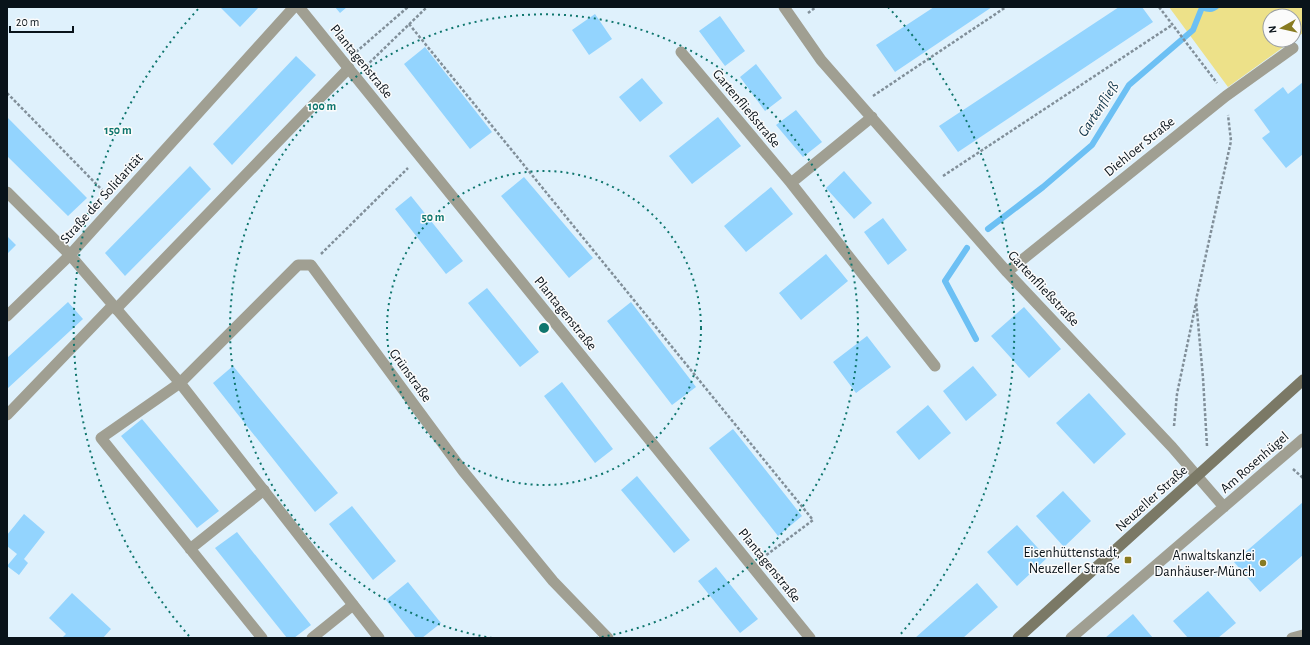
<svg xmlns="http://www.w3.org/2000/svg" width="1310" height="645" viewBox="0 0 1310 645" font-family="'Alegreya Sans',sans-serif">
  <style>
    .green { fill: #ede189 }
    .water { fill: #6cc0f4 }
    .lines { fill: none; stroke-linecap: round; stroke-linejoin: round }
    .stream { stroke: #6cc0f4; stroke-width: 6 }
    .building { fill: #93d4fe }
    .path { stroke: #818f99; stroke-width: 2.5; stroke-dasharray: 3 2; stroke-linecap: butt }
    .service { stroke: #a09f92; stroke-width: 11 }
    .minor { stroke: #a09f92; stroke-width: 11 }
    .secondary { stroke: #7b7966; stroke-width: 11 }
    .ring { fill: none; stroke: #0f766e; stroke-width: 2; stroke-dasharray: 2 4 }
    .poi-dot { fill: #887b21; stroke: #fbfbfb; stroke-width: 1.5 }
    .labels { text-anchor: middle; stroke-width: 3; stroke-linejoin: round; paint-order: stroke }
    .street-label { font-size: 14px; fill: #09131a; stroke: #fbfbfb }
    .poi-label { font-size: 14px; fill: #09131a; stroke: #fbfbfb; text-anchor: end }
    .water-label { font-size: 15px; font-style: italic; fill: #0d3348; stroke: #fbfbfb }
    .centre { fill: #0f766e; stroke: #fbfbfb; stroke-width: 2 }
    .ring-label { font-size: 12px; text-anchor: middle; font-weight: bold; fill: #0f766e; stroke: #fbfbfb; stroke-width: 3; stroke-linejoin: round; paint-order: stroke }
  </style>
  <rect width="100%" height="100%" fill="#dff1fc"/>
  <path class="green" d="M1169 7H1303V33L1294 39V16H1270V40H1293L1228 87Z"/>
  <path class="water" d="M1202 7H1220C1214 13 1209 13 1201 10Z"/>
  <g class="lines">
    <path class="stream" d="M988 229 1043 187 1092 145 1129 85 1193 30 1201 10
      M967 248 945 281 976 339"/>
  </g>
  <path class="building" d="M220 7H259L240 27Z
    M335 7H347L340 13Z
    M934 7H992L895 72 876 45Z
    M1119 7H1142L1153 22 958 152 939 126Z
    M595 14 612 39 589 55 572 30Z
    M720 16 745 51 725 66 699 31Z
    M425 47 492 132 470 149 404 64Z
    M296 56 316 75 232 165 213 144Z
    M756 64 782 98 765 111 740 77Z
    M642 78 663 103 640 122 619 97Z
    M1303 82V154L1286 168 1262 138 1270 132 1254 110 1283 87 1288 94Z
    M796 110 822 142 803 157 776 125Z
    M7 117 87 198 68 216 7 156Z
    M718 117 741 146 692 184 669 156Z
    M190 166 211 189 125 276 105 253Z
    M844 171 872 203 854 219 826 188Z
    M524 177 593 258 569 278 501 196Z
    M771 187 793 214 746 252 724 226Z
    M411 196 463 261 446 274 395 209Z
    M883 218 907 250 888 265 864 232Z
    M7 236 16 245 7 254Z
    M826 254 848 281 801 320 779 293Z
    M487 288 539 352 520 367 468 303Z
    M68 302 83 319 7 389V358Z
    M631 302 696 387 672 405 607 321Z
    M1024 307 1061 349 1029 378 991 336Z
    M867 336 891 367 856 393 833 362Z
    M233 366 338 493 315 512 213 383Z
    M973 366 997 395 966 421 943 391Z
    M562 382 613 449 595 463 544 396Z
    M1089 393 1126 434 1094 464 1056 423Z
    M928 405 951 433 919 460 896 432Z
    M142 419 219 511 197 528 121 436Z
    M733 429 802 516 778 536 709 448Z
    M637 476 690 540 674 553 621 490Z
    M1063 491 1091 521 1064 547 1036 516Z
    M1303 502V555L1260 592 1234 562Z
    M352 506 396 561 373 580 329 524Z
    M24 514 45 532 24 559 28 563 19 575 7 566 17 554 7 546V535Z
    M1017 525 1047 558 1017 586 987 552Z
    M237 532 311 625 294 638H287L215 548Z
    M716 567 758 619 740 633 698 581Z
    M408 582 441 623 422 638H416L386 600Z
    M977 583 998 607 963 638H915Z
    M1208 591 1236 623 1218 638H1188L1173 621Z
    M72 593 111 629 103 638H62L66 634 49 618Z
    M1133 614 1153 638H1105Z"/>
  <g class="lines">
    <path class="path" d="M1159 7 1217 83
      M808 13 816 7
      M409 24 813 520 765 556
      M356 52 408 7
      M366 66 427 7
      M7 93 105 193
      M873 96 1006 7
      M943 176 1172 25
      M321 254 408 168
      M1174 426 1177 394 1196 303
      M1207 446 1203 378 1196 300 1231 141 1228 115
      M1293 469 1303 478"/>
    <path class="service" d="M116 309 349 68
      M190 549 264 490
      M262 638 101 438 180 383 298 265H311L463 471 553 581 608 638
      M312 638 353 605"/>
    <path class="minor" d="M299 7 810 638
      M784 7 821 60 1007 272 1172 447 1224 507
      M681 52 791 183 872 117
      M791 183 935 366
      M7 192 70 255 180 383 379 638
      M1007 272 1226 96 1293 48
      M7 316 70 255 294 7
      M7 415 113 305
      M1071 638 1303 439
      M1292 638 1303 635"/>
    <path class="secondary" d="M1018 638 1303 380"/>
  </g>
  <g class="ring">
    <circle cx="544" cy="328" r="157"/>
    <path d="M492 638A314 314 0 1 1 596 638"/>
    <path d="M189 636A470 470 0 0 1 200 7M888 7A470 470 0 0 1 899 636"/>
  </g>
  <g class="poi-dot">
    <rect x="1124" y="556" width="8" height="8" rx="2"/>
    <circle cx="1263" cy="563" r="4"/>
  </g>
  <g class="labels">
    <g class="street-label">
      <text transform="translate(362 61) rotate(51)" y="5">Plantagenstraße</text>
      <text transform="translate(747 108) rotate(50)" y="5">Gartenfließstraße</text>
      <text transform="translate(1139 146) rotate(-39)" y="5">Diehloer Straße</text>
      <text transform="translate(101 198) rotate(-48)" y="5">Straße der Solidarität</text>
      <text transform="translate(1044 288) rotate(47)" y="5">Gartenfließstraße</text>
      <text transform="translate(566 313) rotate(51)" y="5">Plantagenstraße</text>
      <text transform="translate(411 375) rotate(54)" y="5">Grünstraße</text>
      <text transform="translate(1254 462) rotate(-41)" y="5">Am Rosenhügel</text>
      <text transform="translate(1151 498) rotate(-42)" y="5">Neuzeller Straße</text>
      <text transform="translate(770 565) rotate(51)" y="5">Plantagenstraße</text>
    </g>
    <g class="poi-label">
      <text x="1120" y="557">Eisenhüttenstadt,<tspan x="1120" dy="16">Neuzeller Straße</tspan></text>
      <text x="1255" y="560">Anwaltskanzlei<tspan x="1255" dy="16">Danhäuser-Münch</tspan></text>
    </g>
    <g class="water-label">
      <text transform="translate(1098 109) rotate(-57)" y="5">Gartenfließ</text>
    </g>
  </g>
  <circle cx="544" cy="328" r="6" class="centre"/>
  <g class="ring-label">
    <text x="322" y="110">100 m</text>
    <text x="118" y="134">150 m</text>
    <text x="433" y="221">50 m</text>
  </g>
  <rect width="1310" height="645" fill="none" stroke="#09131a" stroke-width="16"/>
  <g transform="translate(1282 28) rotate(262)"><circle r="19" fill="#fbfbfb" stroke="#9a9ea1"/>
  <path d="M0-3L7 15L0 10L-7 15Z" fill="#887b21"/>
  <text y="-6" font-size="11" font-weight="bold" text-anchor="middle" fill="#09131a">N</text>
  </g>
  <path d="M10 26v6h63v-6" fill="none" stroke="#09131a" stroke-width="2"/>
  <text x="16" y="26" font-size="12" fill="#09131a" stroke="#fbfbfb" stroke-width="3" paint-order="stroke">20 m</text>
</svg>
